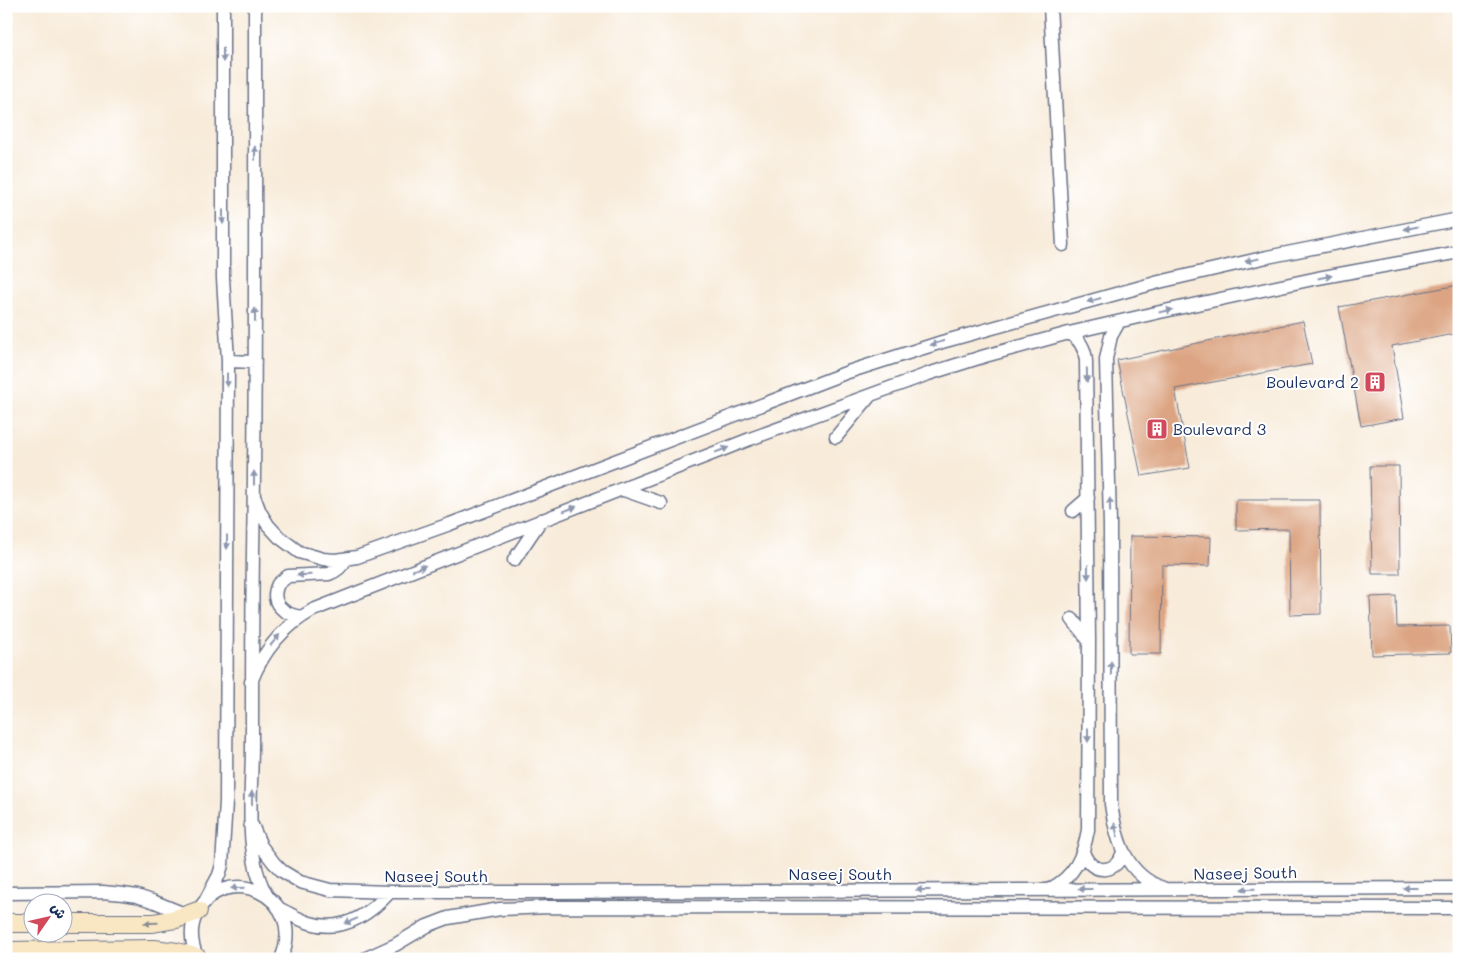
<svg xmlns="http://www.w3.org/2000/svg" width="1465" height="965" viewBox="0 0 1465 965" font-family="Mali,'Playpen Sans Arabic',sans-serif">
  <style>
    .building { fill: #dca482 }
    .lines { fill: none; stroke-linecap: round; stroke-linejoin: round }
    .minor-casing { stroke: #687189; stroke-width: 15 }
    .secondary-casing { stroke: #687189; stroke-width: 20 }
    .minor { stroke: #fff; stroke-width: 12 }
    .secondary { stroke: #f9e7c3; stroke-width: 18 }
    .oneway { fill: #8d97ae }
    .oneway2 { fill: #8a8b90 }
    .labels { text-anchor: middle; stroke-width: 4; stroke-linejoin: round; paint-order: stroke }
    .poi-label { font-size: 16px; fill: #1b2f5e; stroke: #fff; text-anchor: end }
    .street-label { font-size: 16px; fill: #1b2f5e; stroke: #fff }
  </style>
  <rect width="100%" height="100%" fill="#fff"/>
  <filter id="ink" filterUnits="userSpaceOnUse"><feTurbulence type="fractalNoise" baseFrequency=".02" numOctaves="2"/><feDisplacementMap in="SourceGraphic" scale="10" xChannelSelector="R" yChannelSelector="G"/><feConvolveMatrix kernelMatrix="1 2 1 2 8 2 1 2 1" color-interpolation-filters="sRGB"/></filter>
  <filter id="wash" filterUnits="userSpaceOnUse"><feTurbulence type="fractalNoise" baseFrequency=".0096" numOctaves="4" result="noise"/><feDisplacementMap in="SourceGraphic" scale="20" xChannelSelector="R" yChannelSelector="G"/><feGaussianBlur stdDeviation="1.12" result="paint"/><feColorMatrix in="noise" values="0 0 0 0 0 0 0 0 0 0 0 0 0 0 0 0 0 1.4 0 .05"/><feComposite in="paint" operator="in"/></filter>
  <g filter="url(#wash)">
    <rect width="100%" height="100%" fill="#f8ebd9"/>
    <g id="blocks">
      <path class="building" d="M1459 285V333L1392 346 1404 418 1361 426 1339 307Z
        M1303 321 1312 364 1175 389 1190 468 1141 476 1117 360Z
        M1370 466H1399L1400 574H1372Z
        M1236 500H1320L1321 614 1290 615 1289 529 1236 530Z
        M1130 536 1211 537 1210 566 1162 565 1161 654H1129Z
        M1396 596 1397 627 1450 626 1451 653 1372 655 1370 597Z"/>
    </g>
  </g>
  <g filter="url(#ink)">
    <use href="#blocks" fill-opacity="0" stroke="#687189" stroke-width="1"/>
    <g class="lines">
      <g class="minor-casing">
        <path id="minor" d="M255 6C255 189 256 371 253 553 252 618 252 682 252 746 252 794 243 854 267 896
          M1050 6 1063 245
          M1119 322 1111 336 1106 359 1110 525 1111 804C1116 840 1126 875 1163 888
          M228 361 255 362
          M836 437 869 397
          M621 489 661 503
          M254 496 260 512 268 525 279 537 299 552 323 559 335 560 357 557 450 524 848 372 942 342 1159 282 1267 257 1459 219
          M1073 511 1088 498
          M514 560 541 520
          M301 617C283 614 269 603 278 584L288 576 329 574C337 571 342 567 346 559
          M1072 619 1089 641
          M251 682C263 651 284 626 313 610L750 439 928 374 985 356 1069 333 1160 312 1318 278 1459 252
          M252 825 261 846 274 863 282 871 300 882 330 890 390 892H548L1459 888
          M1083 851C1089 874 1116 876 1123 852
          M1050 889C1075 876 1083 857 1088 830L1089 641 1086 361C1085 348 1080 339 1069 333
          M6 893 103 892 123 894 137 896 155 902 187 915
          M204 903 219 875 222 865 226 802 228 361 223 278V6
          M278 908C289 913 299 920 310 923 342 933 369 915 390 892
          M198 959C191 944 189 930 196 915 222 859 309 894 281 959
          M364 959 395 945 427 926 448 918 500 909 548 907 1459 908"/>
      </g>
      <g class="secondary-casing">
        <path id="secondary" d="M6 923H32
          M62 923H153L176 919 198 911
          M6 951 154 949 177 952 198 958"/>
      </g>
      <use href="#minor" class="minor"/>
      <use href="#secondary" class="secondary"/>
    </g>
    <defs><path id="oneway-solid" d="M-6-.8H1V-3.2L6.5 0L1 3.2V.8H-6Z" transform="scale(1.25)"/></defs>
    <g class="oneway">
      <use href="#oneway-solid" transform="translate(223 55) rotate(90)"/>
      <use href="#oneway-solid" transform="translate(255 153) rotate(-90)"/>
      <use href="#oneway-solid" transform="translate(223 217) rotate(90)"/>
      <use href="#oneway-solid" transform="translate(1411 228) rotate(169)"/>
      <use href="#oneway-solid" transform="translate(1252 260) rotate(168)"/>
      <use href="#oneway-solid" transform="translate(1325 277) rotate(-11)"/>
      <use href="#oneway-solid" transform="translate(1094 300) rotate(164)"/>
      <use href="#oneway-solid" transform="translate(1166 311) rotate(-12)"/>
      <use href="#oneway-solid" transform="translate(255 315) rotate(-90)"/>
      <use href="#oneway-solid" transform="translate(937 343) rotate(163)"/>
      <use href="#oneway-solid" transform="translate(1087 375) rotate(89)"/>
      <use href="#oneway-solid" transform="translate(227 380) rotate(90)"/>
      <use href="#oneway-solid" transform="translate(722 450) rotate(-21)"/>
      <use href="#oneway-solid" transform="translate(254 478) rotate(-90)"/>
      <use href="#oneway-solid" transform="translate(1110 505) rotate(-91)"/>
      <use href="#oneway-solid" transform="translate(570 509) rotate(-21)"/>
      <use href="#oneway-solid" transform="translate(227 542) rotate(90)"/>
      <use href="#oneway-solid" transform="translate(419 568) rotate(-22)"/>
      <use href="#oneway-solid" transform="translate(1088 572) rotate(90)"/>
      <use href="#oneway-solid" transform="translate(304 575) rotate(178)"/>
      <use href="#oneway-solid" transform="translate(275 640) rotate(-50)"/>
      <use href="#oneway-solid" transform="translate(1111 668) rotate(-90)"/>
      <use href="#oneway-solid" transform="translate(1088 735) rotate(90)"/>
      <use href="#oneway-solid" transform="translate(252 798) rotate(-90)"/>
      <use href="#oneway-solid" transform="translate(1116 830) rotate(-104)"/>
      <use href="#oneway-solid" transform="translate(238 888) rotate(179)"/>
      <use href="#oneway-solid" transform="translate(1410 888) rotate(180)"/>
      <use href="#oneway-solid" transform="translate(1085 889) rotate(-180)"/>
      <use href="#oneway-solid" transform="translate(1248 889) rotate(179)"/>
      <use href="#oneway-solid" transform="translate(923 890) rotate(180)"/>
      <use href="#oneway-solid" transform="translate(351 921) rotate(158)"/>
    </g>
    <use class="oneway2" href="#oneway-solid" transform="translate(151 923) rotate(178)"/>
  </g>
  <defs>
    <g id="building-square" transform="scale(1.125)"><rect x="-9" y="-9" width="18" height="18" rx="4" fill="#d1495b" stroke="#fff"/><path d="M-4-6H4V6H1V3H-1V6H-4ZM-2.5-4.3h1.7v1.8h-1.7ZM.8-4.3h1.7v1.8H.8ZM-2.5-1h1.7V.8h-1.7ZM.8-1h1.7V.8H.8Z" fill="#fff"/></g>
  </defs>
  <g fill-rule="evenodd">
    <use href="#building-square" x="1375" y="382"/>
    <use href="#building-square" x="1157" y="429"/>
  </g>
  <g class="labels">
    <g class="poi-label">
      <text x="1359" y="388">Boulevard 2</text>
      <text x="1173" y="435" text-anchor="start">Boulevard 3</text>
    </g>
    <g class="street-label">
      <text transform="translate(1245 873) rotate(-1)" y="6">Naseej South</text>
      <text x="840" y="880">Naseej South</text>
      <text x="436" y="882">Naseej South</text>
    </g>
  </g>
  <rect width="1465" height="965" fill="none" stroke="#fff" stroke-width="25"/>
  <g transform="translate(48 918) rotate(56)"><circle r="24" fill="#ffffff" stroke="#a4acbf"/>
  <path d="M0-4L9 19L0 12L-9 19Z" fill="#d1495b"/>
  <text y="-8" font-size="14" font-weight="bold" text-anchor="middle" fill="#1b2f5e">ش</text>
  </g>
</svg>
